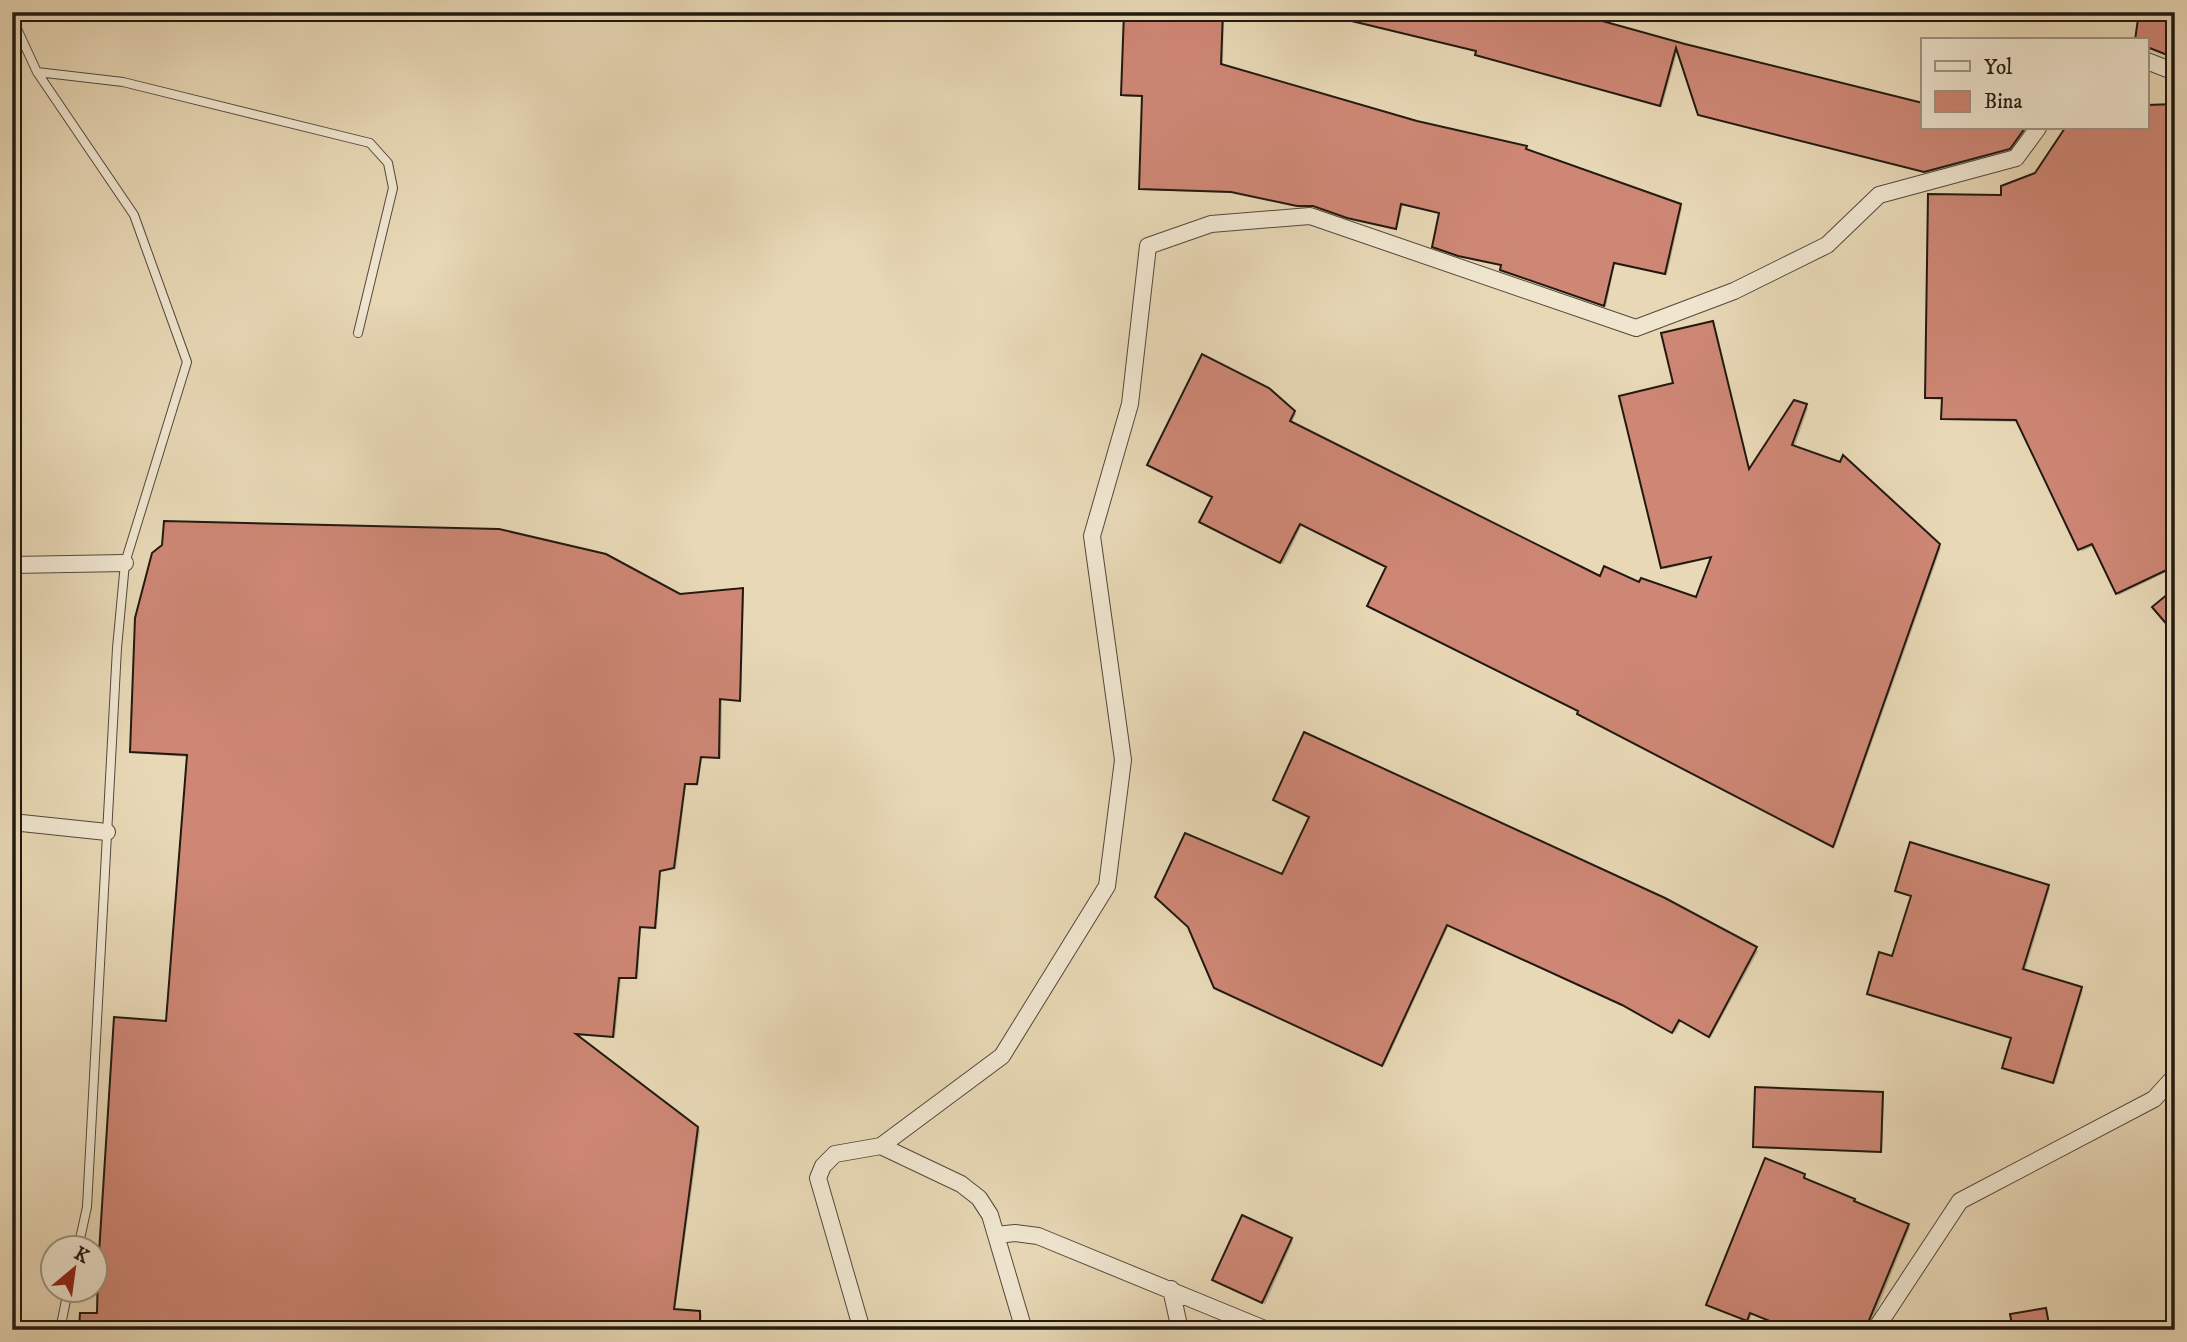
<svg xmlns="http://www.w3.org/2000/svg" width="2187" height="1342" viewBox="0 0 2187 1342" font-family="'IM FELL DW Pica',serif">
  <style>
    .shadow { fill: #0003 }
    .building { fill: #ce8775; stroke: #211910; stroke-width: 2 }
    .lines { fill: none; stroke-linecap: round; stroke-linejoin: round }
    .service-casing { stroke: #53493a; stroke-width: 10 }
    .minor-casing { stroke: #53493a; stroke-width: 18 }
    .service { stroke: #f0e6d0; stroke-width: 8 }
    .minor { stroke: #f0e6d0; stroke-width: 16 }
  </style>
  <rect width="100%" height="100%" fill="#e8d8b6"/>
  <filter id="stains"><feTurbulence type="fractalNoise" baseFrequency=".00286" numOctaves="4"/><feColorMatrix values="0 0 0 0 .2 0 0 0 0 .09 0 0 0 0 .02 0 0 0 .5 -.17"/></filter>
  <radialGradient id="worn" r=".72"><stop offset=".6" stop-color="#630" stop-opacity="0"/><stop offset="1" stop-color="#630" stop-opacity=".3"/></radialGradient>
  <path class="shadow" d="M1125 12H1224L1223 66 1416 122 1526 147 1527 151 1680 206 1682 208 1667 275 1615 263 1606 307 1504 272 1503 266 1461 257 1436 248 1441 213 1403 205 1397 229 1350 219 1316 207 1301 208 1235 193 1143 190 1141 188 1144 97H1125L1123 95Z
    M1312 12H1564L1684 45 1923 128H2012L2025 132 2012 150 1927 173 1702 116 1678 49 1662 107 1479 56 1478 52Z
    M2147 106H2175V568L2119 595 2094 546 2082 551 2080 549 2019 422 1945 420 1943 418V400L1928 399 1926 397 2002 197 2037 174 2067 128H2147Z
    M1712 323 1750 471 1806 406 1808 408 1794 448 1841 464 1844 458 1941 548 1835 847 1581 715 1580 712 1388 568 1302 525 1283 564 1203 524 1268 389 1296 414 1291 424 1600 578 1640 585 1697 599 1712 558 1665 569 1663 567 1675 384Z
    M742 590 744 592 741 702 722 700 721 759 702 758 698 786 686 785 676 869 661 872 657 929 641 928 638 979H621L615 1038 574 1035 700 1130 675 1311 699 1312 702 1314 701 1330H81L99 1315 167 1023 189 757 134 753 132 751 680 596Z
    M1275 800 1664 899 1758 951 1711 1037 1681 1021 1675 1033 1626 1007 1449 925 1384 1066 1215 987 1283 876 1310 817Z
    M2048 886 2050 888 2025 971 2083 990 2055 1084 2006 1069 2004 1067 2013 1038 1894 958 1912 896 1897 890Z
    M1882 1094 1884 1096 1882 1153 1756 1148 1754 1146Z
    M1804 1176 1806 1178 1805 1181 1854 1200 1910 1227 1874 1317 1867 1330H1792L1752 1314 1749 1322 1710 1306Z
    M1243 1217 1293 1241 1265 1304 1216 1282Z
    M2045 1309 2051 1330H1976L2013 1323Z"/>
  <path class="building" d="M1124 12H1223L1221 64 1417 121 1527 146 1526 149 1681 204 1665 274 1614 263 1604 306 1500 270 1501 265 1458 256 1432 247 1439 213 1401 204 1396 229 1347 218 1313 206H1297L1231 192 1139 189 1142 96 1121 95Z
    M1340 12H1570L1685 44 1923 103V128H2025L2010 149 1924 172 1698 115 1676 48 1660 106 1475 55 1476 51 1339 18Z
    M2139 12H2175V58L2147 47V40H2135Z
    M2175 104V566L2116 594 2092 544 2078 550 2016 420 1941 419 1942 398H1925L1928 194 2001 195V186L2035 173 2065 128H2147V105Z
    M1713 321 1749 469 1794 400 1807 404 1792 445 1840 462 1843 455 1940 544 1833 847 1577 714 1578 711 1367 606 1386 567 1300 524 1280 563 1199 522 1212 497 1147 465 1202 354 1269 388 1295 411 1290 421 1600 576 1604 566 1639 582 1641 578 1696 597 1711 557 1661 568 1619 396 1673 383 1661 333Z
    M164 521 499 529 606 554 680 594 743 588 740 701 720 699 719 758 701 757 697 784H685L674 868 660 871 655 928 640 927 636 978H619L613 1037 576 1034 698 1127 674 1309 700 1311V1330H79L80 1313H97L98 1269 114 1017 166 1021 187 755 130 752 135 618 152 553 162 545Z
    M2175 588V634L2152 607Z
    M1304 732 1665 898 1757 947 1709 1037 1679 1020 1672 1033 1622 1005 1447 925 1382 1066 1214 988 1188 927 1155 897 1185 833 1282 874 1309 817 1273 800Z
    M1910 842 2049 885 2023 969 2082 987 2053 1083 2002 1068 2011 1038 1867 994 1879 952 1892 956 1911 896 1895 891Z
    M1755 1087 1883 1092 1881 1152 1753 1147Z
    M1765 1158 1805 1174 1804 1178 1855 1199 1854 1201 1909 1224 1865 1330H1792L1750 1313 1747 1321 1706 1305Z
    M1242 1215 1292 1238 1262 1303 1212 1280Z
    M2046 1308 2050 1330H2013L2010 1314Z"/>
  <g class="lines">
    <g class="service-casing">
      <path id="service" d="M12 18 37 72 134 215 187 362 125 563 117 648 87 1207 78 1248
        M37 72 123 82 370 143 388 163 393 188 358 333
        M60 1330 68 1290"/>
    </g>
    <g class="minor-casing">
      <path id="minor" d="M2147 61 2175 72
        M12 565 125 563
        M12 822 107 832
        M881 1146 961 1184 979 1198 990 1215 1024 1330
        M996 1235 1015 1233 1038 1236 1267 1330
        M1171 1289 1180 1330
        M862 1330 818 1178 823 1166 835 1154 881 1146 1002 1056 1107 886 1123 760 1092 536 1130 404 1148 246 1211 224 1310 216 1636 328 1734 291 1827 245 1879 195 2016 158 2038 128
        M1875 1330 1960 1201 2154 1099 2175 1076"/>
    </g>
    <use href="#service" class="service"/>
    <use href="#minor" class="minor"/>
  </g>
  <rect width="2187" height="1342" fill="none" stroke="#e8d8b6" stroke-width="42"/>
  <rect x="14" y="14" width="2159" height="1314" fill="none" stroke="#211910" stroke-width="3.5"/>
  <rect x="21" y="21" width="2145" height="1300" fill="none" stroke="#211910" stroke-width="2"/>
  <rect x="1921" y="38" width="228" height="91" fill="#f0e6d0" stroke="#9d9483" stroke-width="2"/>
  <rect x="1935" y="61" width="35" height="10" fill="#f0e6d0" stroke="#9d9483" stroke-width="2"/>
  <text x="1984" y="74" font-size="21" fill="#211910">Yol</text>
  <rect x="1935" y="91" width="35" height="21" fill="#ce8775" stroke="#9d9483" stroke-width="2"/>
  <text x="1984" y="108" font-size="21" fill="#211910">Bina</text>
  <g transform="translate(74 1269) rotate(29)"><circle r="33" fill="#f0e6d0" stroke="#9d9483" stroke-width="2"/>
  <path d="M0-5L12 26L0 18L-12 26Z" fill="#8f2418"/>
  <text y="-10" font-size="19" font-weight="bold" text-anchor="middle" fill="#211910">K</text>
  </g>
  <rect width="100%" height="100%" filter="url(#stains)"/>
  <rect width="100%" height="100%" fill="url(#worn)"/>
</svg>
